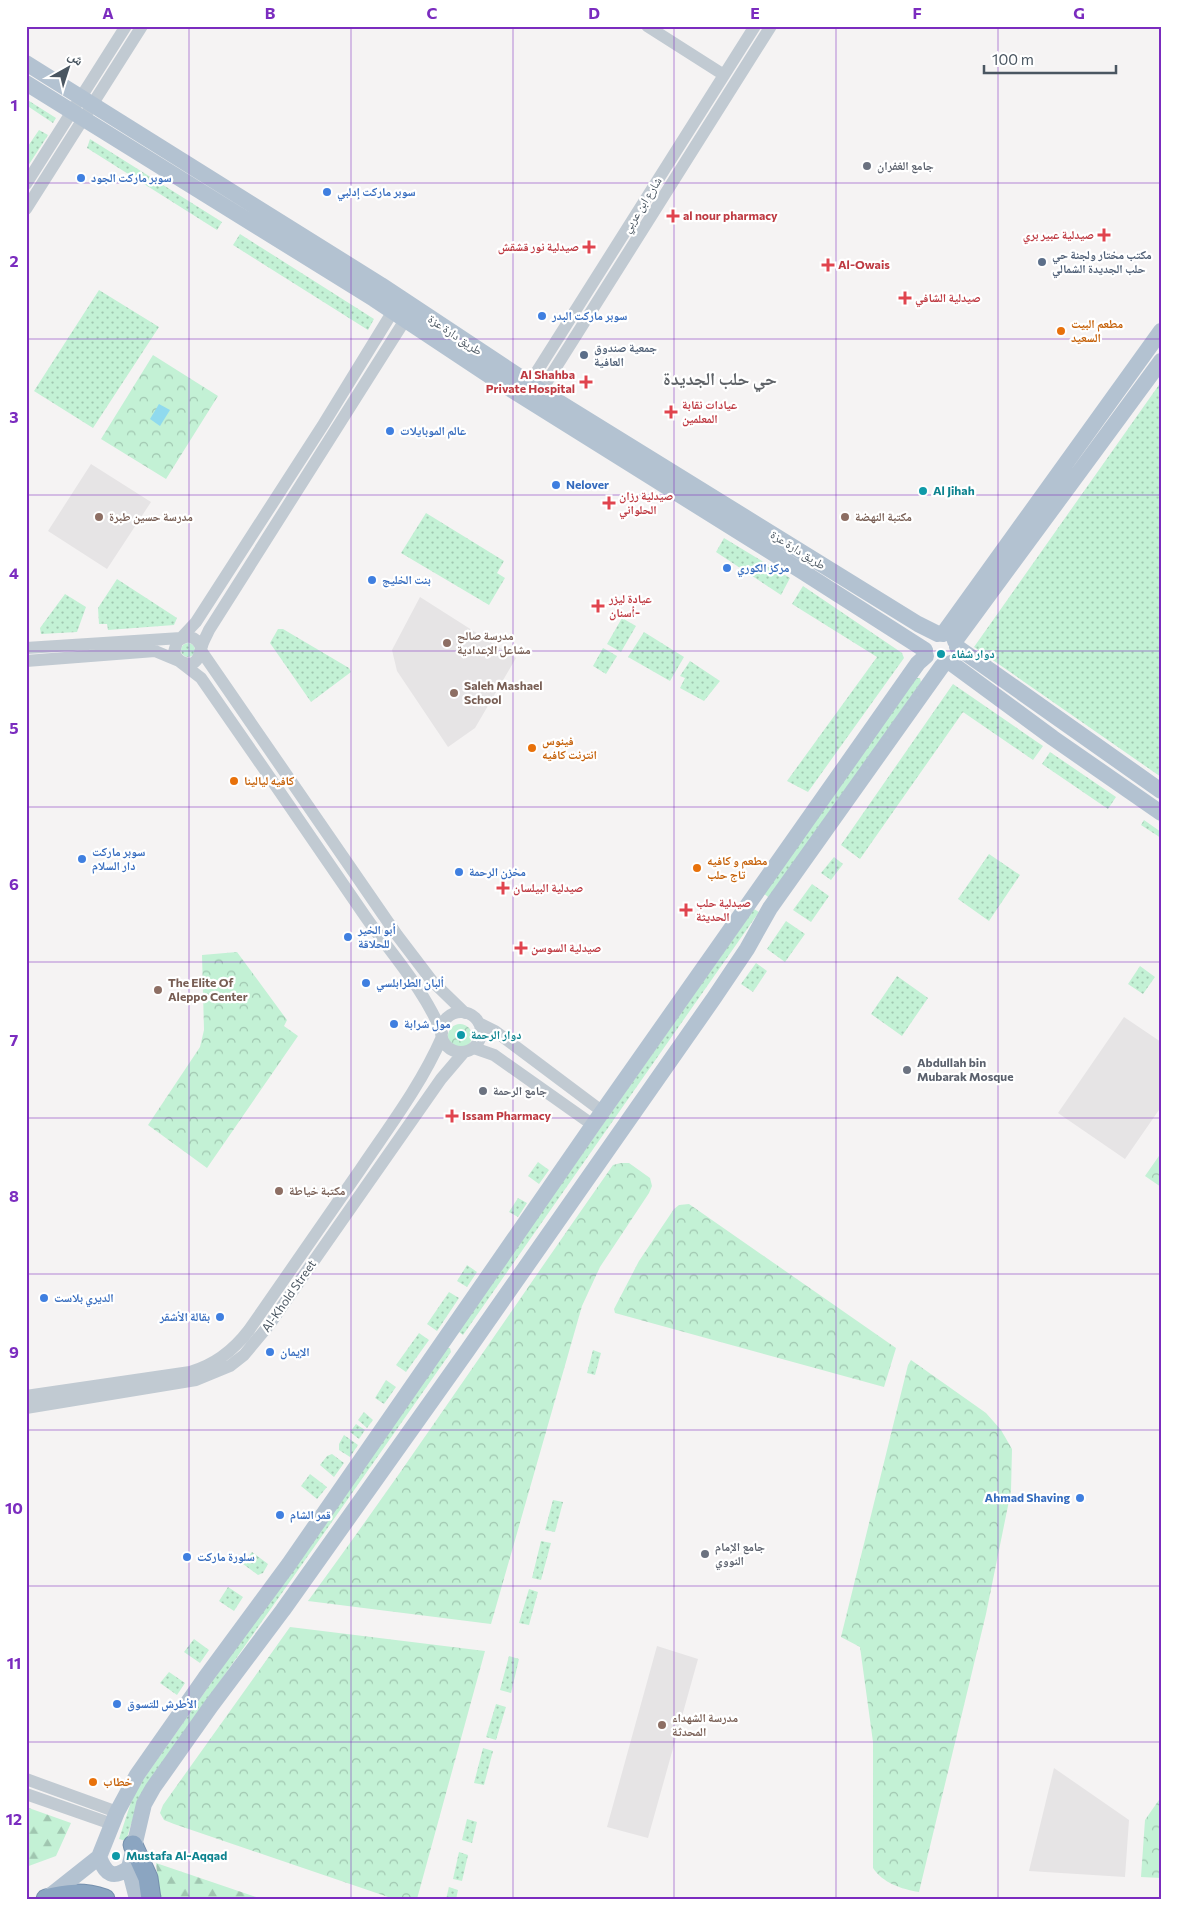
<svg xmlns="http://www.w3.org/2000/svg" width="1187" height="1925" viewBox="0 0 1187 1925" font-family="Commissioner,'Noto Naskh Arabic',sans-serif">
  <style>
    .education { fill: #e6e4e5 }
    .grass { fill: url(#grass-dots) }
    .forest { fill: url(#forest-firs) }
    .park { fill: url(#park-crowns) }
    .water { fill: #90daee }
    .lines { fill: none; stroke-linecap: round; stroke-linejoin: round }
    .highway-casing { stroke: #7690ad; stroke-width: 21 }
    .minor { stroke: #c1cad2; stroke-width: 12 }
    .major { stroke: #b3c2d1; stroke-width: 16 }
    .highway { stroke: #8ba5c1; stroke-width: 19 }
    .grid { fill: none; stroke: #7b2cbf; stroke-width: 1; stroke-opacity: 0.55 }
    .worship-dot { fill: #6b7280; stroke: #fff; stroke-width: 2 }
    .shop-dot { fill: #3f7fe0; stroke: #fff; stroke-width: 2 }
    .health-dot { fill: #e0444e; stroke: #fff; stroke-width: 2 }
    .service-dot { fill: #5c6f8a; stroke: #fff; stroke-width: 2 }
    .food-dot { fill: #e8710a; stroke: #fff; stroke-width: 2 }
    .culture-dot { fill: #0f9aa8; stroke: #fff; stroke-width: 2 }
    .education-dot { fill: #8d6e63; stroke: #fff; stroke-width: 2 }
    .labels { text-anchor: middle; stroke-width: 4.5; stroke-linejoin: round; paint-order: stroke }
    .worship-label { font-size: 12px; font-weight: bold; fill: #5b616d; stroke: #fff; text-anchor: start }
    .shop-label { font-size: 12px; font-weight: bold; fill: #366cbe; stroke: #fff; text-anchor: start }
    .street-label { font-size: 12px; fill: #4a5661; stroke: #fff }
    .health-label { font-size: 12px; font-weight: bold; fill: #be3a42; stroke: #fff; text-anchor: start }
    .service-label { font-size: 12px; font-weight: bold; fill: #4e5e75; stroke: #fff; text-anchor: start }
    .food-label { font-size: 12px; font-weight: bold; fill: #c56008; stroke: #fff; text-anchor: start }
    .culture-label { font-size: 12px; font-weight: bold; fill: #0d838f; stroke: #fff; text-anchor: start }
    .education-label { font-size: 12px; font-weight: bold; fill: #785e54; stroke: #fff; text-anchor: start }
    .district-label { font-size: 18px; font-weight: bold; fill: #5f6368; stroke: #fff }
    .neatline { fill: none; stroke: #7b2cbf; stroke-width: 2 }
    .grid-label { font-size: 16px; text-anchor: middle; font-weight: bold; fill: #7b2cbf }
  </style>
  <defs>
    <pattern id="grass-dots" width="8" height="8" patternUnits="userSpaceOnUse" patternTransform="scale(1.25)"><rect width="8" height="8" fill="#c3f1d5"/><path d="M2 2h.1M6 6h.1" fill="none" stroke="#a0c6b0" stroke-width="1.8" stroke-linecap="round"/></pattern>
    <pattern id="forest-firs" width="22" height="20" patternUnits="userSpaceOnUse" patternTransform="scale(1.25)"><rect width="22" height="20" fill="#c3f1d5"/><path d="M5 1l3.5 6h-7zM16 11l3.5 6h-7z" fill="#a0c6b0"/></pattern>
    <pattern id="park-crowns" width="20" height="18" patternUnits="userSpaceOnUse" patternTransform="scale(1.25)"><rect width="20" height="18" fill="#c3f1d5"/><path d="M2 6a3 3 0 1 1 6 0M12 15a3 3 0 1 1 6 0" fill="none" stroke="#a0c6b0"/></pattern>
  </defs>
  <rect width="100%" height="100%" fill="#f5f3f3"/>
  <path class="education" d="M91 464 151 502 107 569 48 531Z
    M420 597 516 658 475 728 448 747 397 671 392 650Z
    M1124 1017 1161 1042V1107L1125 1159 1058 1113Z
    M657 1646 698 1659 648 1838 607 1827Z
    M1054 1768 1129 1820 1125 1877 1029 1871Z"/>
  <path class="grass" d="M26 99 56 118 53 123 26 105Z
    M39 130 48 135 26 169V149Z
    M90 139 222 222 217 230 87 148Z
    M240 234 374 319 368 330 233 245Z
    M99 290 159 327 93 428 34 391Z
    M1161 382V777L974 647Z
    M426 513 504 561 497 573 505 578 489 605 401 553Z
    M724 538 790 578 781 595 716 552Z
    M117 579 177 618 174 625 108 630 107 624H99L98 608Z
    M803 586 902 653 904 658 808 792 787 781 877 657 792 604Z
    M65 594 86 607 77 632 41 634 40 628Z
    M622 618 636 626 621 652 607 644Z
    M278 629H283L349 668 351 672 311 702 270 643Z
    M644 632 684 657 670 681 628 657Z
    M181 650a7 7 0 1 1 14 0a7 7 0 1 1-14 0Z
    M603 648 617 656 606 674 593 666Z
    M690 661 720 681 704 701 680 688 685 678 680 676Z
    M916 678H920L921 682 770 898 764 894Z
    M953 684 1043 746 1033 760 963 712 860 859 841 845Z
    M1050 752 1116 797 1108 809 1042 764Z
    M1144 820 1161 832V838L1141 825Z
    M989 854 1020 875 989 921 958 899Z
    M834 857 843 864 831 880 821 873Z
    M812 884 829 896 811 922 793 910Z
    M754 909 759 912 463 1335 458 1331Z
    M786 921 805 934 785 962 767 949Z
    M756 963 767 971 753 992 741 984Z
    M1140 966 1155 977 1143 994 1128 984Z
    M897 976 928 998 902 1036 871 1014Z
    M538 1162 549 1170 539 1184 528 1176Z
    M518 1198 527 1203 518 1217 509 1212Z
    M467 1265 477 1272 467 1287 457 1281Z
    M449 1292 459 1298 437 1331 427 1324Z
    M419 1333 429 1340 406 1372 396 1365Z
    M446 1348H450L451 1352 148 1784 138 1801 126 1841 119 1839 132 1799 143 1780Z
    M593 1350 601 1353 595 1375 587 1373Z
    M386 1380 396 1387 384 1404 375 1398Z
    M364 1412 373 1420 367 1428 358 1420Z
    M356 1424 365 1430 359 1439 350 1432Z
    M344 1435 358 1445 350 1457 339 1450V1444Z
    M332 1454 344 1463 334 1477 320 1465 327 1456Z
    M310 1474 327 1487 317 1499 301 1486Z
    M553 1500 563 1502 555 1532 545 1530Z
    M541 1541 551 1543 541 1580 532 1578Z
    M252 1552 268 1564 263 1573 258 1575 243 1564Z
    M228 1587 243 1597 234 1611 219 1601Z
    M529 1589 538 1592 529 1625 519 1623Z
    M194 1639 209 1650 200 1663 184 1652Z
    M509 1656 519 1659 511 1693 500 1690Z
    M169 1672 185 1683 177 1695 160 1683Z
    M496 1704 506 1707 496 1740 486 1737Z
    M483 1748 493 1751 484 1785 474 1783Z
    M467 1819 477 1822 472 1843 462 1840Z
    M459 1852 468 1855 462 1881 453 1879Z
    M449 1887 458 1890 456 1899H446Z"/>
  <path class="forest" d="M26 1807 71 1823 56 1856 26 1867Z
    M156 1863 262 1899H161L159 1892Z"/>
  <path class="park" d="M153 355 218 396 166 479 101 439Z
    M237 952 287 1020 284 1026 298 1036 207 1168 148 1125 200 1047 204 1030 202 955Z
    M448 1036a12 12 0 1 1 24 0a12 12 0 1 1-24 0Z
    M1161 1153V1187L1145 1176Z
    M621 1163H629L650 1178 652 1186 649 1193 600 1267 582 1306 491 1624 308 1601C413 1458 511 1310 613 1165Z
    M689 1204 896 1348 884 1387 615 1313 614 1309 639 1261 674 1209 679 1205Z
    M911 1360 986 1413 1001 1430 1012 1449 1011 1491 986 1614 919 1892C901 1889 883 1883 873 1868V1742L860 1647 841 1637 908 1365Z
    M290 1627 485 1651 417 1899H394L174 1824 164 1820 160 1813 163 1805Z
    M1161 1797V1878L1141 1877 1145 1820Z"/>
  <path class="water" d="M159 404 170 410 160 426 150 419Z"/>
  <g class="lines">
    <g class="highway-casing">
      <path id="highway" d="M133 1845 148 1878 151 1899
        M46 1899C67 1893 84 1892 105 1899"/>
    </g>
    <path class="minor" d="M647 26 724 75
      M26 184 126 26
      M26 209 142 26
      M529 384 755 26
      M541 391 771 26
      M201 647C196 636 186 633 177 642L174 652C176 657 179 662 185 663 198 667 199 654 202 646 203 641 207 635 209 630L405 320
      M26 648 181 638 196 622 323 425 393 311
      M202 652 397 935 432 981 465 1013
      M26 661 155 651 179 661 201 678C256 757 311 837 365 916 392 955 424 989 442 1033
      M441 1032a20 20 0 1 1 40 0a20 20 0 1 1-40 0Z
      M479 1023 495 1031 603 1112
      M474 1048 494 1055 593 1125
      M26 1396 190 1372C215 1365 233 1351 249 1330 286 1277 323 1223 360 1170 389 1127 421 1085 442 1037
      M26 1408 196 1380 230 1366 244 1355 269 1325 441 1079 464 1052
      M26 1779 117 1812
      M26 1794 112 1824"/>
    <path class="major" d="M26 63 381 285 541 391 918 624 938 634
      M26 83 374 299 496 380 803 572 925 650
      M943 634 1161 331
      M955 641 1161 361
      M957 647 1161 791
      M951 663 1053 738 1161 813
      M99 1857C106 1875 113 1879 129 1868
      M46 1899 99 1857 117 1812 137 1775 205 1678 289 1564 593 1125 908 677 918 663 926 656
      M137 1899 129 1868 144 1804 153 1788 211 1706 283 1610 467 1351 714 998 747 949 770 908 942 666"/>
    <use href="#highway" class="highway"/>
  </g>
  <path class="grid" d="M189 26V1899M351 26V1899M513 26V1899M674 26V1899M836 26V1899M998 26V1899M26 183H1161M26 339H1161M26 495H1161M26 651H1161M26 807H1161M26 962H1161M26 1118H1161M26 1274H1161M26 1430H1161M26 1586H1161M26 1742H1161"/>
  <g class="worship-dot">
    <circle cx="867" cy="166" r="5"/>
    <circle cx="907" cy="1070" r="5"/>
    <circle cx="483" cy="1091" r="5"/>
    <circle cx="705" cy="1554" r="5"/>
  </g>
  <g class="shop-dot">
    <circle cx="81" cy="178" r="5"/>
    <circle cx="327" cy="192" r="5"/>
    <circle cx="542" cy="316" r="5"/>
    <circle cx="390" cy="431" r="5"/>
    <circle cx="556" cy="485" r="5"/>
    <circle cx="727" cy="568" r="5"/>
    <circle cx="372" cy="580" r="5"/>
    <circle cx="82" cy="859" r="5"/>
    <circle cx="459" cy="872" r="5"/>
    <circle cx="348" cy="937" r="5"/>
    <circle cx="366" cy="983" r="5"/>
    <circle cx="394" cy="1024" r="5"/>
    <circle cx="44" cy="1298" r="5"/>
    <circle cx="220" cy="1317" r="5"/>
    <circle cx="270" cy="1352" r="5"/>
    <circle cx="1080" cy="1498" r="5"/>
    <circle cx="280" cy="1515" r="5"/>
    <circle cx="187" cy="1557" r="5"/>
    <circle cx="117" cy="1704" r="5"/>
  </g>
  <g class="health-dot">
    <path d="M670.5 208.5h5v5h5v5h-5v5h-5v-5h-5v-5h5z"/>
    <path d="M1101.5 227.5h5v5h5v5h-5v5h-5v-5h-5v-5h5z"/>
    <path d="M586.5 239.5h5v5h5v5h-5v5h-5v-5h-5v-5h5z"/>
    <path d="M825.5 257.5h5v5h5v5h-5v5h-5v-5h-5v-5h5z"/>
    <path d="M902.5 290.5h5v5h5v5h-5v5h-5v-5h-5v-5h5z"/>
    <path d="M583.5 374.5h5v5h5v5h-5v5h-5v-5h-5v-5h5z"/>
    <path d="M668.5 404.5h5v5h5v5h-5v5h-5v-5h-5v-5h5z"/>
    <path d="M606.5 495.5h5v5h5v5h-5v5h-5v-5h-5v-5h5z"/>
    <path d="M595.5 598.5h5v5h5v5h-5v5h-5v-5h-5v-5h5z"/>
    <path d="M500.5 880.5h5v5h5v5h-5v5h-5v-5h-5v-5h5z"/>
    <path d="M683.5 902.5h5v5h5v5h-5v5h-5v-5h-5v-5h5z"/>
    <path d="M518.5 940.5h5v5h5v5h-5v5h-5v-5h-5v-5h5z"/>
    <path d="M449.5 1108.5h5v5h5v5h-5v5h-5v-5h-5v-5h5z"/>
  </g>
  <g class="service-dot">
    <circle cx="1042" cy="262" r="5"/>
    <circle cx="584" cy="355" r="5"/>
  </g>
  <g class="food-dot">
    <circle cx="1061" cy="331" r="5"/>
    <circle cx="532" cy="748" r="5"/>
    <circle cx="234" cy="781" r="5"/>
    <circle cx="697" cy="868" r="5"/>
    <circle cx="93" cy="1782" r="5"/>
  </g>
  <g class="culture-dot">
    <circle cx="923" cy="491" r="5"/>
    <circle cx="941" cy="654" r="5"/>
    <circle cx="461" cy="1035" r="5"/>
    <circle cx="116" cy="1856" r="5"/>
  </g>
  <g class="education-dot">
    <circle cx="99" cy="517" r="5"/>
    <circle cx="845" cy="517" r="5"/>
    <circle cx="447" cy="643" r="5"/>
    <circle cx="454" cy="693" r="5"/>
    <circle cx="158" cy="990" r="5"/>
    <circle cx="279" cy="1191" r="5"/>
    <circle cx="662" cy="1725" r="5"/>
  </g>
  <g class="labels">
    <g class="worship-label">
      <text x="877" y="170">جامع الغفران</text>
      <text x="917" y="1067">Abdullah bin<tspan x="917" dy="14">Mubarak Mosque</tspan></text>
      <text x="493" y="1095">جامع الرحمة</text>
      <text x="715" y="1551">جامع الإمام<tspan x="715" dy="14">النووي</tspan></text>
    </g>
    <g class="shop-label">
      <text x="91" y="182">سوبر ماركت الجود</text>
      <text x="337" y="196">سوبر ماركت إدلبي</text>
      <text x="552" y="320">سوبر ماركت البدر</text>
      <text x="400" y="435">عالم الموبايلات</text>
      <text x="566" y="489">Nelover</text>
      <text x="737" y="572">مركز الكوري</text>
      <text x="382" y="584">بنت الخليج</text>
      <text x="92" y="856">سوبر ماركت<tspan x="92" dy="14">دار السلام</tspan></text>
      <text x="469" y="876">مخزن الرحمة</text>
      <text x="358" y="934">أبو الخير<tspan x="358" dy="14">للحلاقة</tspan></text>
      <text x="376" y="987">ألبان الطرابلسي</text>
      <text x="404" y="1028">مول شرابة</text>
      <text x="54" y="1302">الديري بلاست</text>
      <text x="210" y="1321" text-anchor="end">بقالة الأشقر</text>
      <text x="280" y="1356">الإيمان</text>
      <text x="1070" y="1502" text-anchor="end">Ahmad Shaving</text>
      <text x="290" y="1519">قمر الشام</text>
      <text x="197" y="1561">سلورة ماركت</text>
      <text x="127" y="1708">الأطرش للتسوق</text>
    </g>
    <g class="street-label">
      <text transform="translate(642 205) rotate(-58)" y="4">شارع ابن عربي</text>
      <text transform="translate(455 335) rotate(34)" y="4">طريق دارة عزة</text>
      <text transform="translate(798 550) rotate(32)" y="4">طريق دارة عزة</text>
      <text transform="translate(289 1296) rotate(-55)" y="4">Al-Khold Street</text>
    </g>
    <g class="health-label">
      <text x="683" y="220">al nour pharmacy</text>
      <text x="1094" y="239" text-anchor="end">صيدلية عبير بري</text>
      <text x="579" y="251" text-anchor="end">صيدلية نور قشقش</text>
      <text x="838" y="269">Al-Owais</text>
      <text x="915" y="302">صيدلية الشافي</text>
      <text x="575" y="379" text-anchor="end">Al Shahba<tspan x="575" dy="14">Private Hospital</tspan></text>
      <text x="682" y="409">عيادات نقابة<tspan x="682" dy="14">المعلمين</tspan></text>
      <text x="619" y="500">صيدلية رزان<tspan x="619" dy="14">الحلواني</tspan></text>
      <text x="609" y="603">عيادة ليزر<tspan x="609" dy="14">أسنان-</tspan></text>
      <text x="513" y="892">صيدلية البيلسان</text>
      <text x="696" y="907">صيدلية حلب<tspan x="696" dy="14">الحديثة</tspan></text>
      <text x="531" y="952">صيدلية السوسن</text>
      <text x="462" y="1120">Issam Pharmacy</text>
    </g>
    <g class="service-label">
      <text x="1052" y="259">مكتب مختار ولجنة حي<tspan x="1052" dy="14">حلب الجديدة الشمالي</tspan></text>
      <text x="594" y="352">جمعية صندوق<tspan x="594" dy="14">العافية</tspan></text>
    </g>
    <g class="food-label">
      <text x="1071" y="328">مطعم البيت<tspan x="1071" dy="14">السعيد</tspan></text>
      <text x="542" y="745">فينوس<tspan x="542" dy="14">انترنت كافيه</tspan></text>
      <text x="244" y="785">كافيه ليالينا</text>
      <text x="707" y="865">مطعم و كافيه<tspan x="707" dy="14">تاج حلب</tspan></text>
      <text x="103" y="1786">خطاب</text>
    </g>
    <g class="culture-label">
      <text x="933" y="495">Al Jihah</text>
      <text x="951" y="658">دوار شفاء</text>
      <text x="471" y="1039">دوار الرحمة</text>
      <text x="126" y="1860">Mustafa Al-Aqqad</text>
    </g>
    <g class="education-label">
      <text x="109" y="521">مدرسة حسين طبرة</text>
      <text x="855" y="521">مكتبة النهضة</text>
      <text x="457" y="640">مدرسة صالح<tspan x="457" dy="14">مشاعل الإعدادية</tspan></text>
      <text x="464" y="690">Saleh Mashael<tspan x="464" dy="14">School</tspan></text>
      <text x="168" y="987">The Elite Of<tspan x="168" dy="14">Aleppo Center</tspan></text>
      <text x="289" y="1195">مكتبة خياطة</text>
      <text x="672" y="1722">مدرسة الشهداء<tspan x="672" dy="14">المحدثة</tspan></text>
    </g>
    <g class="district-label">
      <text x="720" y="385">حي حلب الجديدة</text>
    </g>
  </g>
  <rect width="1187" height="1925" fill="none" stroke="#ffffff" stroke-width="55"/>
  <g transform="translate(68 68) rotate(39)" stroke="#ffffff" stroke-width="4" paint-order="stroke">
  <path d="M0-4L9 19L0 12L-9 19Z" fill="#4a5661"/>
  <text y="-8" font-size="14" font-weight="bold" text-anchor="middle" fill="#4a5661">ش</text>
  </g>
  <path d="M984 65v8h132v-8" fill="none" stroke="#4a5661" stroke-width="2.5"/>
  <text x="992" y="65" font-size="15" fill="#4a5661" stroke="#ffffff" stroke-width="4" paint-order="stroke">100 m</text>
  <rect x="28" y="28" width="1132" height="1870" class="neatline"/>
  <g class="grid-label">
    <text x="108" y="19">A</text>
    <text x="270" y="19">B</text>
    <text x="432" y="19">C</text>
    <text x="594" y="19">D</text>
    <text x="755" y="19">E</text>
    <text x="917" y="19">F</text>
    <text x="1079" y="19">G</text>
    <text x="14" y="111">1</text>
    <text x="14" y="267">2</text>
    <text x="14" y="423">3</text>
    <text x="14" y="579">4</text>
    <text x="14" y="734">5</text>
    <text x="14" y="890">6</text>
    <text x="14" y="1046">7</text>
    <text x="14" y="1202">8</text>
    <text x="14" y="1358">9</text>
    <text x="14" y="1514">10</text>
    <text x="14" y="1669">11</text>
    <text x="14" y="1825">12</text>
  </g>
</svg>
